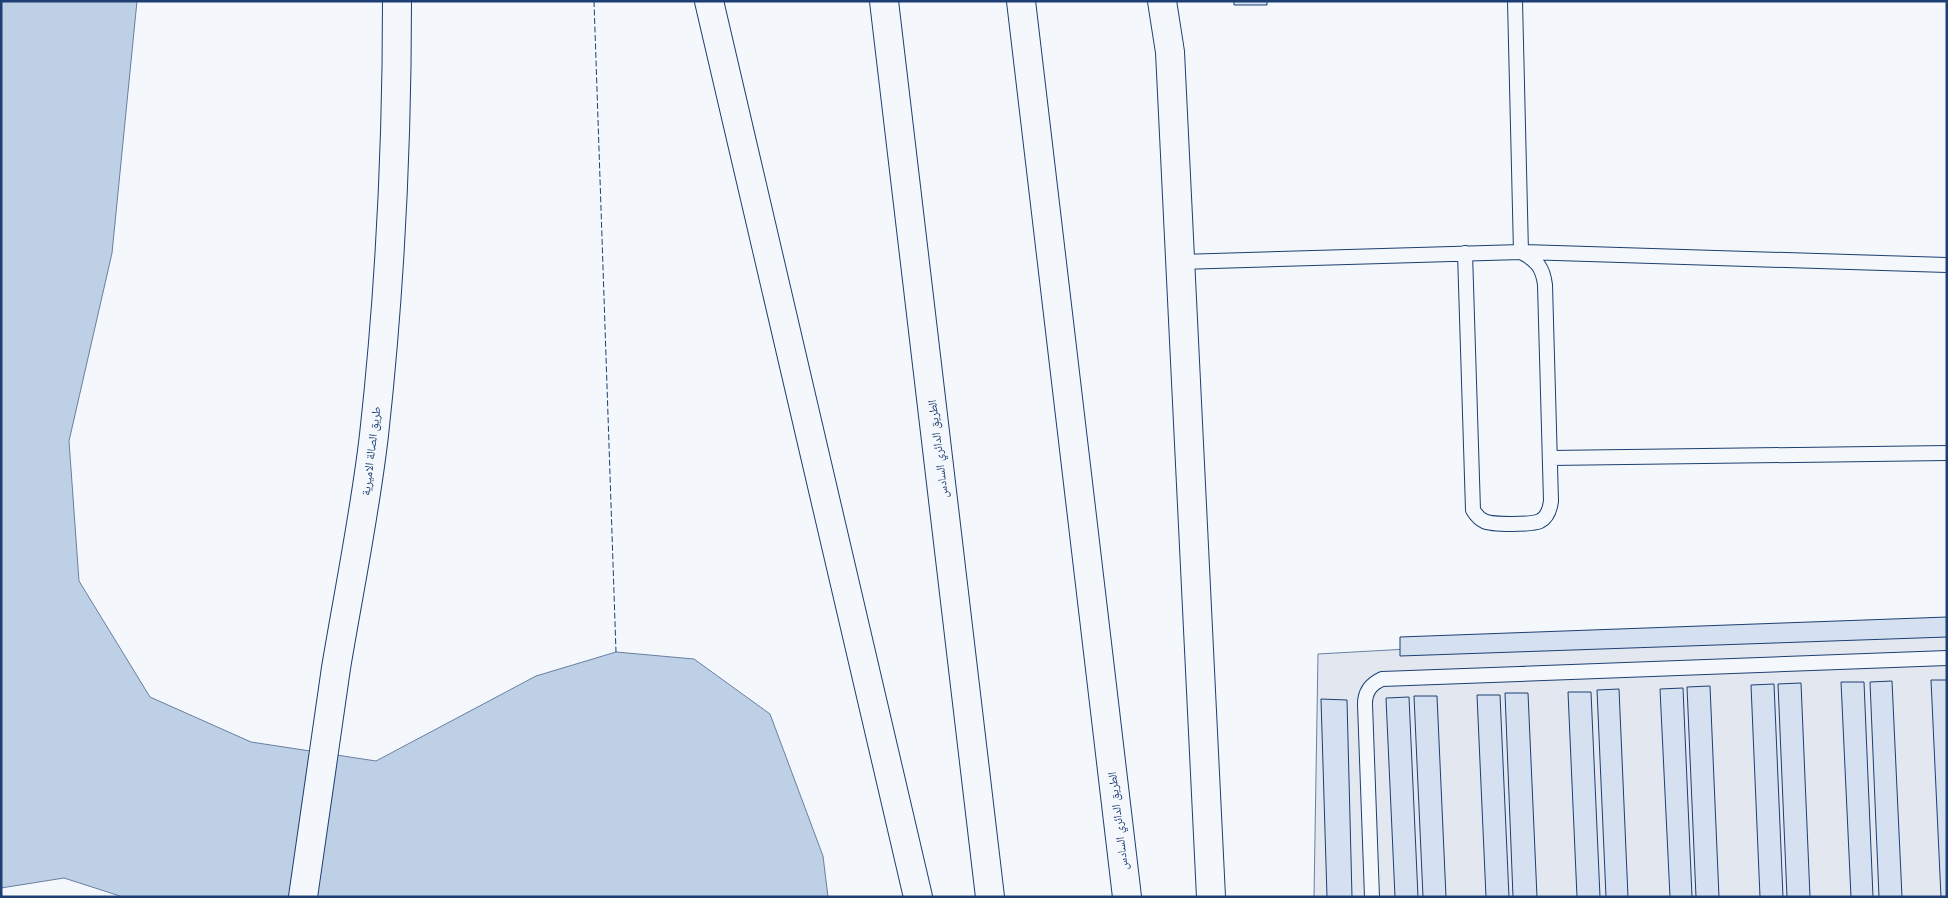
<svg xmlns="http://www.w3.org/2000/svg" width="1948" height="898" viewBox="0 0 1948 898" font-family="'Fira Sans','Noto Naskh Arabic',sans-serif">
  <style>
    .parking { fill: #e3e8f0; stroke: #687fa3 }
    .water { fill: #bed0e5; stroke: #687fa3 }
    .building { fill: #d5e0f0; stroke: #1d3f73 }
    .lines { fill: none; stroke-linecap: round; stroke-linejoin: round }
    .lane-casing { stroke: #1d3f73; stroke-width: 16 }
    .secondary-casing { stroke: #1d3f73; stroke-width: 30 }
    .highway-casing { stroke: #1d3f73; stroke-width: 30 }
    .lane { stroke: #f4f7fb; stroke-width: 14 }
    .secondary { stroke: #f4f7fb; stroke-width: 28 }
    .highway { stroke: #f4f7fb; stroke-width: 28 }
    .fence { stroke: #1d3f73; stroke-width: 1; stroke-dasharray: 6 2.5; stroke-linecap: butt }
    .labels { text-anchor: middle; stroke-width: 4; stroke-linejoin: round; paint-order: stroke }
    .street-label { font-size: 12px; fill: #1d3f73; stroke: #f4f7fb }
  </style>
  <rect width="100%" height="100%" fill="#f4f7fb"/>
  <path class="parking" d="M1947 619V897H1314L1318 654Z"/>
  <path class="water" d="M1 1H137L112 253 69 441 79 581 150 697 251 742 376 761 536 676 616 652 694 659 770 714 823 856 828 897H123L64 878 1 888Z"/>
  <path class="building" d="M1234 1H1267V5H1234Z
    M1947 617V637L1400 656V637Z
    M1931 680H1947V897H1941Z
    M1892 681 1902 897H1879L1870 682Z
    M1841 682H1864L1873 897H1851Z
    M1801 683 1810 897H1787L1778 684Z
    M1774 684 1783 897H1760L1751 685Z
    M1710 686 1719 897H1696L1687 687Z
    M1683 688 1692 897H1670L1660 689Z
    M1619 689 1628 897H1606L1597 690Z
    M1568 692H1591L1600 897H1577Z
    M1505 693H1528L1537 897H1513Z
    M1477 695H1500L1509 897H1486Z
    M1414 696H1437L1446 897H1423Z
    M1409 697 1418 897H1395L1386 698Z
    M1321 699 1347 700 1352 897H1327Z"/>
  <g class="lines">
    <g class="lane-casing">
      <path id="lane" d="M1515 1 1521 252
        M1465 253 1473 510C1476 515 1479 519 1484 521 1492 525 1531 525 1540 521 1548 517 1550 509 1551 501L1545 285C1543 268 1537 260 1521 252
        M1180 262 1521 252 1947 265
        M1550 458 1947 453
        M1372 897 1365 704C1365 691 1371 684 1382 679L1947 658"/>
    </g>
    <g class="secondary-casing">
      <path id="secondary" d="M303 897C314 821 325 744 336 668 349 590 365 513 374 435 390 291 397 147 397 1"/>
    </g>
    <g class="highway-casing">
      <path id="highway" d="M709 1 918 897
        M884 1 990 897
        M1021 1 1127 897
        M1162 1 1170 52 1211 897"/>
    </g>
    <use href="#lane" class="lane"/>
    <use href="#secondary" class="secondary"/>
    <use href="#highway" class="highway"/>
    <path class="fence" d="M594 1 616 652"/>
  </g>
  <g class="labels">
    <g class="street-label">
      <text transform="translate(938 449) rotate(-97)" y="4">الطريق الدائري السادس</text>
      <text transform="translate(371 451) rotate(-83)" y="4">طريق الصالة الاميرية</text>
      <text transform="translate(1118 821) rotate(-97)" y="4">الطريق الدائري السادس</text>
    </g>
  </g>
  <rect width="1948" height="898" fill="none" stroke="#1d3f73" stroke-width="5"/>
</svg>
